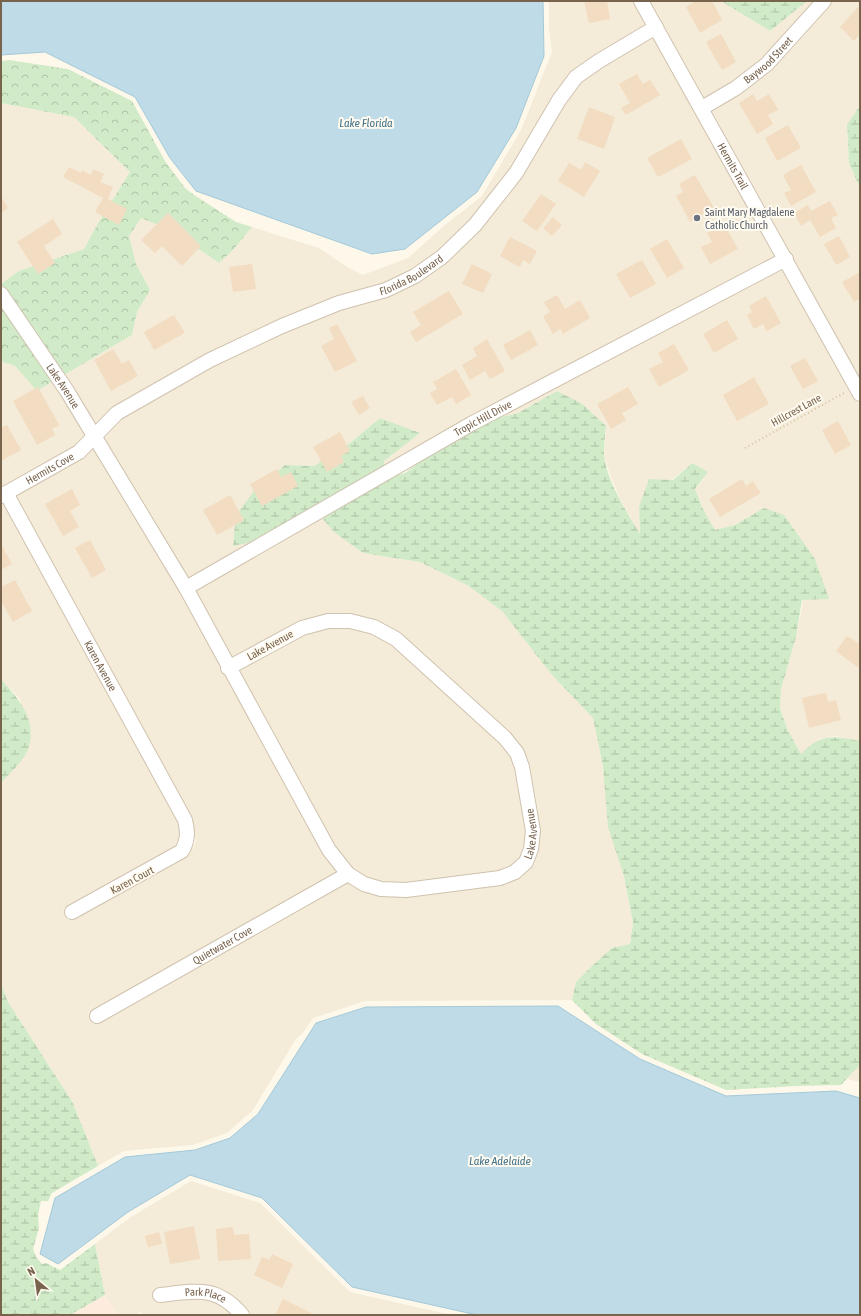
<svg xmlns="http://www.w3.org/2000/svg" width="861" height="1316" viewBox="0 0 861 1316" font-family="'Asap Condensed',sans-serif">
  <style>
    .residential { fill: #f4ecd8 }
    .commercial { fill: #fdecde }
    .forest { fill: url(#forest-crowns) }
    .wetland { fill: url(#wetland-marsh) }
    .water { fill: #bedbe7; stroke: #a4c9d9 }
    .building { fill: #f2dcc2 }
    .lines { fill: none; stroke-linecap: round; stroke-linejoin: round }
    .minor-casing { stroke: #cfc2af; stroke-width: 16 }
    .path { stroke: #d8c0a4; stroke-width: 2; stroke-dasharray: 1 3; stroke-linecap: butt }
    .minor { stroke: #fff; stroke-width: 14 }
    .worship-dot { fill: #6b7280; stroke: #fffbf1; stroke-width: 1.5 }
    .labels { text-anchor: middle; stroke-width: 4; stroke-linejoin: round; paint-order: stroke }
    .street-label { font-size: 11px; fill: #78634d; stroke: #fffbf1 }
    .worship-label { font-size: 11px; fill: #5b616d; stroke: #fffbf1; text-anchor: start }
    .water-label { font-size: 12px; font-style: italic; fill: #46758b; stroke: #fffbf1 }
  </style>
  <defs>
    <pattern id="forest-crowns" width="20" height="18" patternUnits="userSpaceOnUse"><rect width="20" height="18" fill="#d1ebc8"/><path d="M2 6a3 3 0 1 1 6 0M12 15a3 3 0 1 1 6 0" fill="none" stroke="#aec2a5"/></pattern>
    <pattern id="wetland-marsh" width="20" height="14" patternUnits="userSpaceOnUse"><rect width="20" height="14" fill="#d1ebc8"/><path d="M1 5h8M5 5V1M11 12h8M15 12V8" fill="none" stroke="#aec2a5"/></pattern>
  </defs>
  <rect width="100%" height="100%" fill="#fdf8ea"/>
  <path class="residential" d="M549 1H634L648 24 595 55 571 73 511 169 471 220 438 251 412 271 383 283 341 295 279 319 207 354 114 407 95 425 64 375 132 335 137 312 150 290 136 264 129 236 141 218 171 230 219 263 234 249 252 227 319 248 347 267 363 275 408 258 445 225 482 196 521 130 552 52 549 30Z
    M648 1H721L770 31 807 1H815L763 59 733 83 704 99Z
    M834 1H860V106L847 124 849 163 860 188V382L711 111 740 94 772 69Z
    M655 36 777 256 467 418 384 466V461L419 433 380 418 350 443 314 466 285 465 253 542 188 579 103 437 121 419 213 367 284 332 341 310 389 296 419 282 447 262 480 229 521 178 564 104 581 82 602 67Z
    M1 103 74 117 130 172 97 225 84 249 19 271 1 284Z
    M784 268 860 406V741L835 736 819 739 801 755 788 731 780 708 781 689 796 637 803 603 802 600 828 598 764 508 735 525 715 530 702 507 695 489 704 479 692 463 639 507 640 535 620 498 610 475 604 455 606 426 557 391 518 413 497 418Z
    M1 361 15 366 37 391 53 381 87 433 75 447 1 488Z
    M94 446 180 592 323 853 337 872 88 1013 95 1025 347 882 380 895 407 897 502 885 520 877 532 865 528 766 375 620 351 614 326 615 298 622 230 659 194 592 322 518 334 532 363 553 420 562 467 585 502 611 552 675 593 718 633 923 630 944 612 948 593 965 576 982 572 1000 365 1001 313 1018 302 1034 296 1039 253 1110 227 1133 193 1145 124 1151 98 1166 73 1103 8 1002 1 984V783L27 753 20 699 1 679V504L4 502 179 822 181 839 177 846 63 909 69 921 175 864 186 857 191 849H193L196 840 14 496 83 458Z
    M350 627 373 633 393 644 501 743 511 756 516 768 527 830 525 847 521 858 512 866 498 872 405 884 381 882 366 878 352 869 334 846 237 671 304 634 330 628Z
    M860 1065V1082L847 1079Z
    M191 1181 260 1203 350 1292 452 1315H250L238 1300 225 1290 204 1285H188L153 1289 156 1302 204 1298 220 1302 234 1315H145L140 1312 135 1315H117L105 1295 95 1244 131 1217Z"/>
  <path class="commercial" d="M105 1295 117 1315H70Z"/>
  <path class="forest" d="M9 60 68 69 132 101 165 161 185 188 194 195 236 222 252 227 234 249 219 263 171 230 141 218 129 236 136 264 150 290 137 312 132 335 64 375 1 284 19 271 84 249 97 225 130 172 74 117 1 103V61Z
    M1 305 53 381 37 391 15 366 1 361Z"/>
  <path class="wetland" d="M721 1H807L770 31Z
    M860 106V188L849 163 847 124Z
    M557 391 581 403 606 426C605 435 604 445 604 454 606 480 627 512 640 534L639 507 649 479 673 480 692 463 708 472 695 489 702 507 715 530 735 525 764 508 784 515 815 559 829 599 802 600 796 637 781 689 780 708 788 731 801 754C821 733 833 736 860 741V1065L841 1085 796 1086 726 1090 642 1054 596 1024 572 1000 576 982 593 965 612 948 630 944 633 923 624 876 608 827 603 767 593 718 552 675 502 611 467 585 420 562 363 553 334 532 322 518 394 476 405 473 424 459 497 418 518 413Z
    M380 418 420 433 384 461V466L253 542 233 546 236 515 254 491 285 465 314 466 350 443Z
    M1 679C20 700 39 722 27 752 23 761 8 775 1 783Z
    M1 984 8 1002 73 1103 98 1166 52 1193 48 1201H41L38 1215 39 1228 33 1249 36 1257 42 1264 46 1263 60 1270 95 1244 105 1295 70 1315H1Z"/>
  <path class="water" d="M1 1H543L544 56 516 128 477 192 405 249 372 254 196 191 170 158 135 97 45 52 1 55Z
    M558 1006 640 1059 726 1096 836 1091 860 1098V1315H477L352 1287 262 1198 190 1175 128 1212 58 1264 40 1254 55 1198 125 1157 195 1150 230 1138 258 1114 316 1023 366 1007Z"/>
  <path class="building" d="M584 1H607L610 19 589 23Z
    M696 1H712L722 20 700 33 686 7Z
    M858 7 860 9V34L854 41 840 27Z
    M721 34 736 62 722 70 706 42Z
    M637 74 643 84 650 80 660 95 626 115 621 108 630 103 619 84Z
    M753 94 757 101 769 94 778 110 768 115 773 124 757 134 739 103Z
    M589 107 615 117 604 149 577 139Z
    M788 125 801 148 777 161 765 138Z
    M681 139 692 159 658 177 647 158Z
    M585 162 600 171 584 197 558 181 569 163 581 170Z
    M801 165 816 192 791 206 784 193 791 190 783 175Z
    M69 167 81 173 82 170 91 175 93 169 104 174 100 182 113 187 108 199 127 209 119 225 95 212 103 198 63 177Z
    M695 175 714 208 690 222 676 196 683 192 679 184Z
    M541 194 556 204 537 231 522 221Z
    M1 196 8 208 1 213Z
    M830 201 838 215 831 218 836 228 820 237 810 220 801 226 794 213 808 205 811 211Z
    M168 213 201 246 182 266 162 246 155 253 141 240Z
    M553 217 562 225 552 236 543 228Z
    M53 219 62 234 44 246 55 263 38 274 17 242Z
    M724 224 738 249 710 264 701 247 712 242 707 233Z
    M839 236 850 257 836 265 824 244Z
    M510 237 537 251 530 264 523 260 520 267 500 256Z
    M667 239 684 268 667 278 650 249Z
    M642 260 656 284 630 298 616 274Z
    M252 264 256 289 233 292 229 267Z
    M472 264 492 274 483 293 462 284Z
    M860 272V299L854 302 842 282Z
    M449 291 463 314 416 342 410 332 421 325 413 312Z
    M557 295 565 309 580 300 590 318 563 334 560 329 553 334 543 316 550 312 544 302Z
    M766 296 781 323 767 331 763 324 754 329 747 315 752 312 749 306Z
    M174 315 185 333 154 350 144 332Z
    M727 320 738 339 714 353 703 334Z
    M337 324 357 361 335 372 321 346 334 339 329 328Z
    M530 330 538 345 511 360 503 345Z
    M487 339 505 371 490 379 485 371 470 380 462 365 477 356 473 348Z
    M674 344 689 370 659 387 649 369 663 362 658 353Z
    M113 349 122 364 129 360 138 376 111 391 94 360Z
    M805 358 818 381 803 389 790 366Z
    M456 369 471 395 456 404 452 397 437 405 430 393 437 389 433 382Z
    M754 377 769 404 737 421 723 395Z
    M38 387 59 425 52 429 55 435 37 445 13 401Z
    M628 387 638 404 622 413 626 420 611 429 597 404Z
    M363 396 370 408 359 415 351 402Z
    M838 421 851 445 835 454 822 430Z
    M7 425 21 450 1 461V428Z
    M340 432 350 451 341 456 344 462 327 472 313 447Z
    M277 469 281 477 291 472 298 486 262 506 250 484Z
    M742 479 746 486 753 481 761 493 720 517 709 499Z
    M72 489 80 505 70 511 79 527 63 536 45 504Z
    M230 495 244 520 217 535 203 510Z
    M90 540 106 570 92 578 75 548Z
    M1 544 12 564 1 570Z
    M15 580 32 611 13 622 1 601V587Z
    M847 636 860 644V669L836 651Z
    M826 693 828 702 836 700 841 720 809 728 802 698Z
    M194 1226 200 1259 170 1264 164 1232Z
    M233 1227 234 1235 249 1234 251 1259 218 1261 216 1229Z
    M159 1232 162 1244 148 1247 145 1236Z
    M272 1254 293 1264 282 1288 254 1275 262 1257 269 1260Z
    M283 1299 315 1315H275Z"/>
  <g class="lines">
    <g class="minor-casing">
      <g id="minor">
        <path id="s1" d="M641 1 860 394"/>
        <path id="s2" d="M702 108 736 88 767 64 824 1"/>
        <path id="s3" d="M1 294 67 391 186 588 329 850 348 874 364 884 381 889 406 890 500 878 515 872 526 862 531 849 533 831 522 767 517 753 505 738 396 639 374 627 350 621H328L302 628 228 668"/>
        <path id="s4" d="M6 493 185 820C188 832 188 840 182 851L72 912"/>
        <path id="s5" d="M1 496 79 452 117 413 210 360 282 326 339 303 386 290 415 276 442 257 475 225 516 173 559 100 576 77 599 61 656 27"/>
        <path id="s6" d="M186 588 471 424 786 259"/>
        <path id="s7" d="M97 1016 348 874"/>
        <path id="s8" d="M160 1295C196 1291 217 1285 242 1315"/>
      </g>
    </g>
    <path class="path" d="M745 448 844 393"/>
    <use href="#minor" class="minor"/>
  </g>
  <circle class="worship-dot" cx="697" cy="218" r="4"/>
  <g class="labels">
    <g class="street-label">
      <text dy="4" stroke="none"><textPath href="#s2" startOffset="82">Baywood Street</textPath></text>
      <text dy="4" stroke="none"><textPath href="#s1" startOffset="189">Hermits Trail</textPath></text>
      <text dy="4" stroke="none"><textPath href="#s5" startOffset="470">Florida Boulevard</textPath></text>
      <text dy="4" stroke="none"><textPath href="#s3" startOffset="111">Lake Avenue</textPath></text>
      <text transform="translate(796 410) rotate(-29)" y="4">Hillcrest Lane</text>
      <text dy="4" stroke="none"><textPath href="#s6" startOffset="342">Tropic Hill Drive</textPath></text>
      <text dy="4" stroke="none"><textPath href="#s5" startOffset="56">Hermits Cove</textPath></text>
      <text transform="translate(270 645) rotate(-29)" y="4">Lake Avenue</text>
      <text dy="4" stroke="none"><textPath href="#s4" startOffset="197">Karen Avenue</textPath></text>
      <text dy="4" stroke="none"><textPath href="#s3" startOffset="893">Lake Avenue</textPath></text>
      <text transform="translate(132 880) rotate(-28)" y="4">Karen Court</text>
      <text dy="4" stroke="none"><textPath href="#s7" startOffset="144">Quietwater Cove</textPath></text>
      <text dy="4" stroke="none"><textPath href="#s8" startOffset="46">Park Place</textPath></text>
    </g>
    <g class="worship-label">
      <text x="705" y="216">Saint Mary Magdalene<tspan x="705" dy="13">Catholic Church</tspan></text>
    </g>
    <g class="water-label">
      <text x="366" y="127">Lake Florida</text>
      <text x="500" y="1165">Lake Adelaide</text>
    </g>
  </g>
  <rect width="861" height="1316" fill="none" stroke="#78634d" stroke-width="4"/>
  <g transform="translate(36 1280) rotate(331)" stroke="#fffbf1" stroke-width="3" paint-order="stroke">
  <path d="M0-3L7 15L0 10L-7 15Z" fill="#78634d"/>
  <text y="-6" font-size="11" font-weight="bold" text-anchor="middle" fill="#78634d">N</text>
  </g>
</svg>
